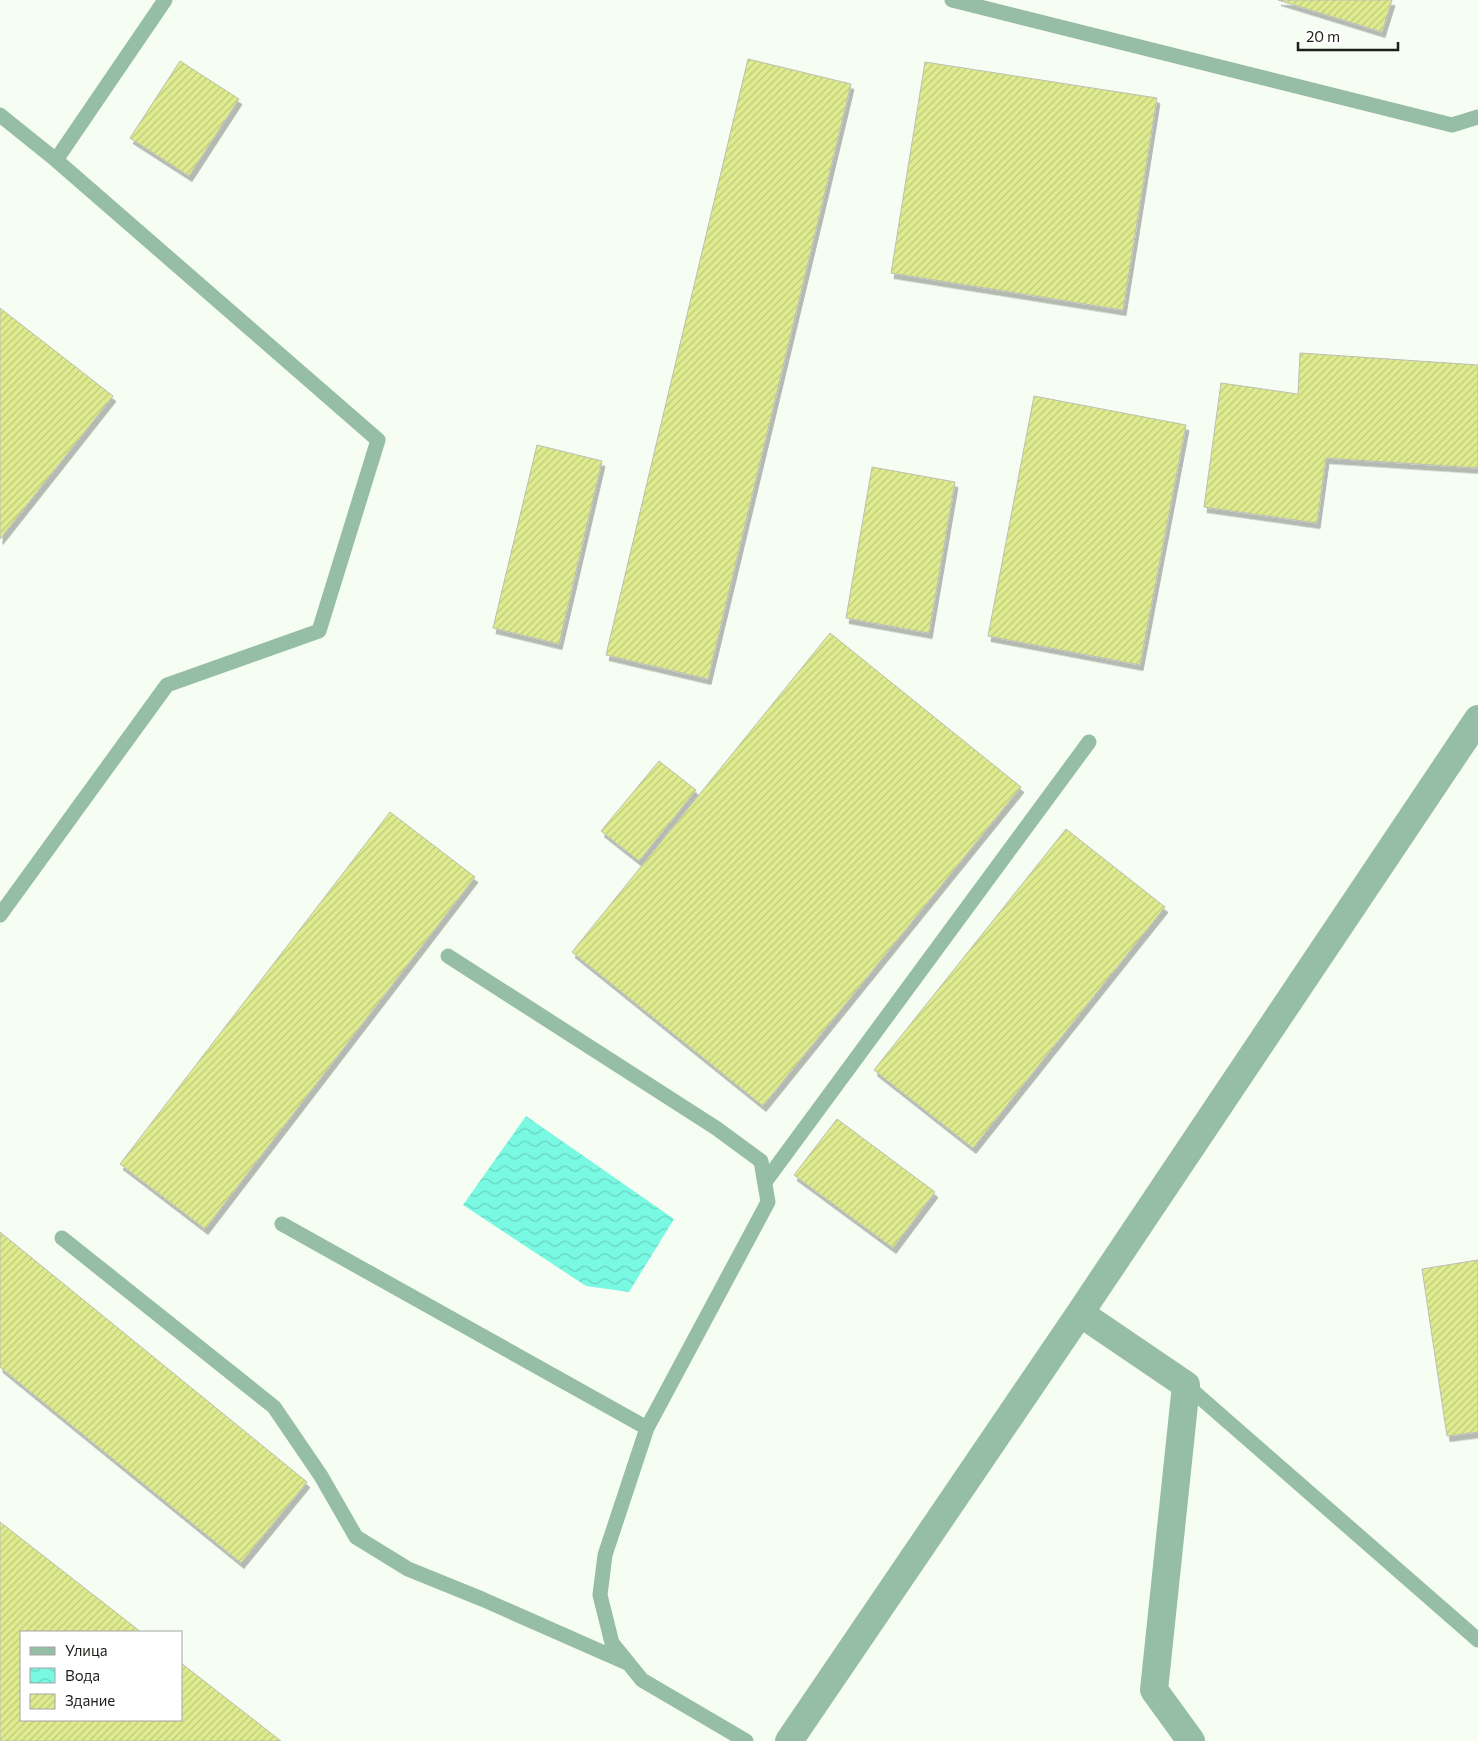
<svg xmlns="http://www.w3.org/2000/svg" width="1478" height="1741" viewBox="0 0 1478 1741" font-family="Commissioner,sans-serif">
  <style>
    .water { fill: url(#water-waves) }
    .building { fill: url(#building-hatch); stroke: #bdbfb3; filter: url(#shadow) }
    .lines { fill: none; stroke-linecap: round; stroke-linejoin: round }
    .service { stroke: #96bda6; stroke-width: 15 }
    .minor { stroke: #96bda6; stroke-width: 28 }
  </style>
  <defs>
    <pattern id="water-waves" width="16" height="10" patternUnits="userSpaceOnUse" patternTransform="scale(1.25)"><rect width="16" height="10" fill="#79f8e2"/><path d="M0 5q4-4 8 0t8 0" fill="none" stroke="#68d4c1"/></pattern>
    <pattern id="building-hatch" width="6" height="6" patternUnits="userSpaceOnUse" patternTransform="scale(1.25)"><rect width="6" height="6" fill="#deeb8e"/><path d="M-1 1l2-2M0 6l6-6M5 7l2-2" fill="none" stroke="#bec97a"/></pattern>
    <filter id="shadow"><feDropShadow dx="3" dy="5.5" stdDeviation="0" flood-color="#0004"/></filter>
  </defs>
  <rect width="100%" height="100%" fill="#f6fef3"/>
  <path class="water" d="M526 1116 674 1219 629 1292 586 1286 463 1205Z"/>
  <path class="building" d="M1278 0H1392L1382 32Z
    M748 59 851 84 708 679 606 655Z
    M180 61 239 99 189 176 130 138Z
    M925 62 1157 98 1123 310 891 273Z
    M0 308 113 396 0 539Z
    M1300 353 1478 365V468L1326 458 1317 523 1204 507 1221 383 1298 394Z
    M1034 396 1186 425 1140 665 988 636Z
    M537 445 602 461 559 644 493 628Z
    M872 467 955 482 929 633 846 618Z
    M830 633 1021 787 763 1106 572 952Z
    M659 761 696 790 639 861 601 831Z
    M390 812 475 877 205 1229 120 1164Z
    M1066 829 1165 907 973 1148 874 1070Z
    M837 1119 935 1192 893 1248 794 1175Z
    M0 1232 307 1482 241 1563 0 1367Z
    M1478 1260V1432L1447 1436 1422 1269Z
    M0 1522 141 1632H21V1720H181V1663L281 1741H0Z"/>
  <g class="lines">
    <path class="service" d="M952 0 1452 125 1478 117
      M0 115 56 160 378 440 319 631 167 685 0 915
      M56 160 165 0
      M448 956 716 1128 761 1161 768 1202 647 1428 605 1555 600 1595 612 1643 642 1680 746 1741
      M765 1182 1089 742
      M282 1224 647 1428
      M62 1238 274 1407 321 1476 356 1537 408 1569 482 1599 627 1663
      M1186 1385 1478 1640"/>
    <path class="minor" d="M1080 1313 1186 1385 1154 1690 1191 1741
      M789 1741 1080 1313 1478 719"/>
  </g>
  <rect x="20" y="1631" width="162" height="90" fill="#ffffff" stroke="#a5a5a4"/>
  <rect x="30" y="1647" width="25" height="8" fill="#96bda6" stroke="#a5a5a4"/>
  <text x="65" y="1656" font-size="15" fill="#1d1f1b">Улица</text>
  <rect x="30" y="1668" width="25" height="15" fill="url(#water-waves)" stroke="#a5a5a4"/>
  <text x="65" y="1681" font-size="15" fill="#1d1f1b">Вода</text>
  <rect x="30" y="1694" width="25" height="15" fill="url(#building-hatch)" stroke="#a5a5a4"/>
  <text x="65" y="1706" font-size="15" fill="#1d1f1b">Здание</text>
  <path d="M1298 42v8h100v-8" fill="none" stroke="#1d1f1b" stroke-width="2.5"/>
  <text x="1306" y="42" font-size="15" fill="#1d1f1b" stroke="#ffffff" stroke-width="4" paint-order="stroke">20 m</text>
</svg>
